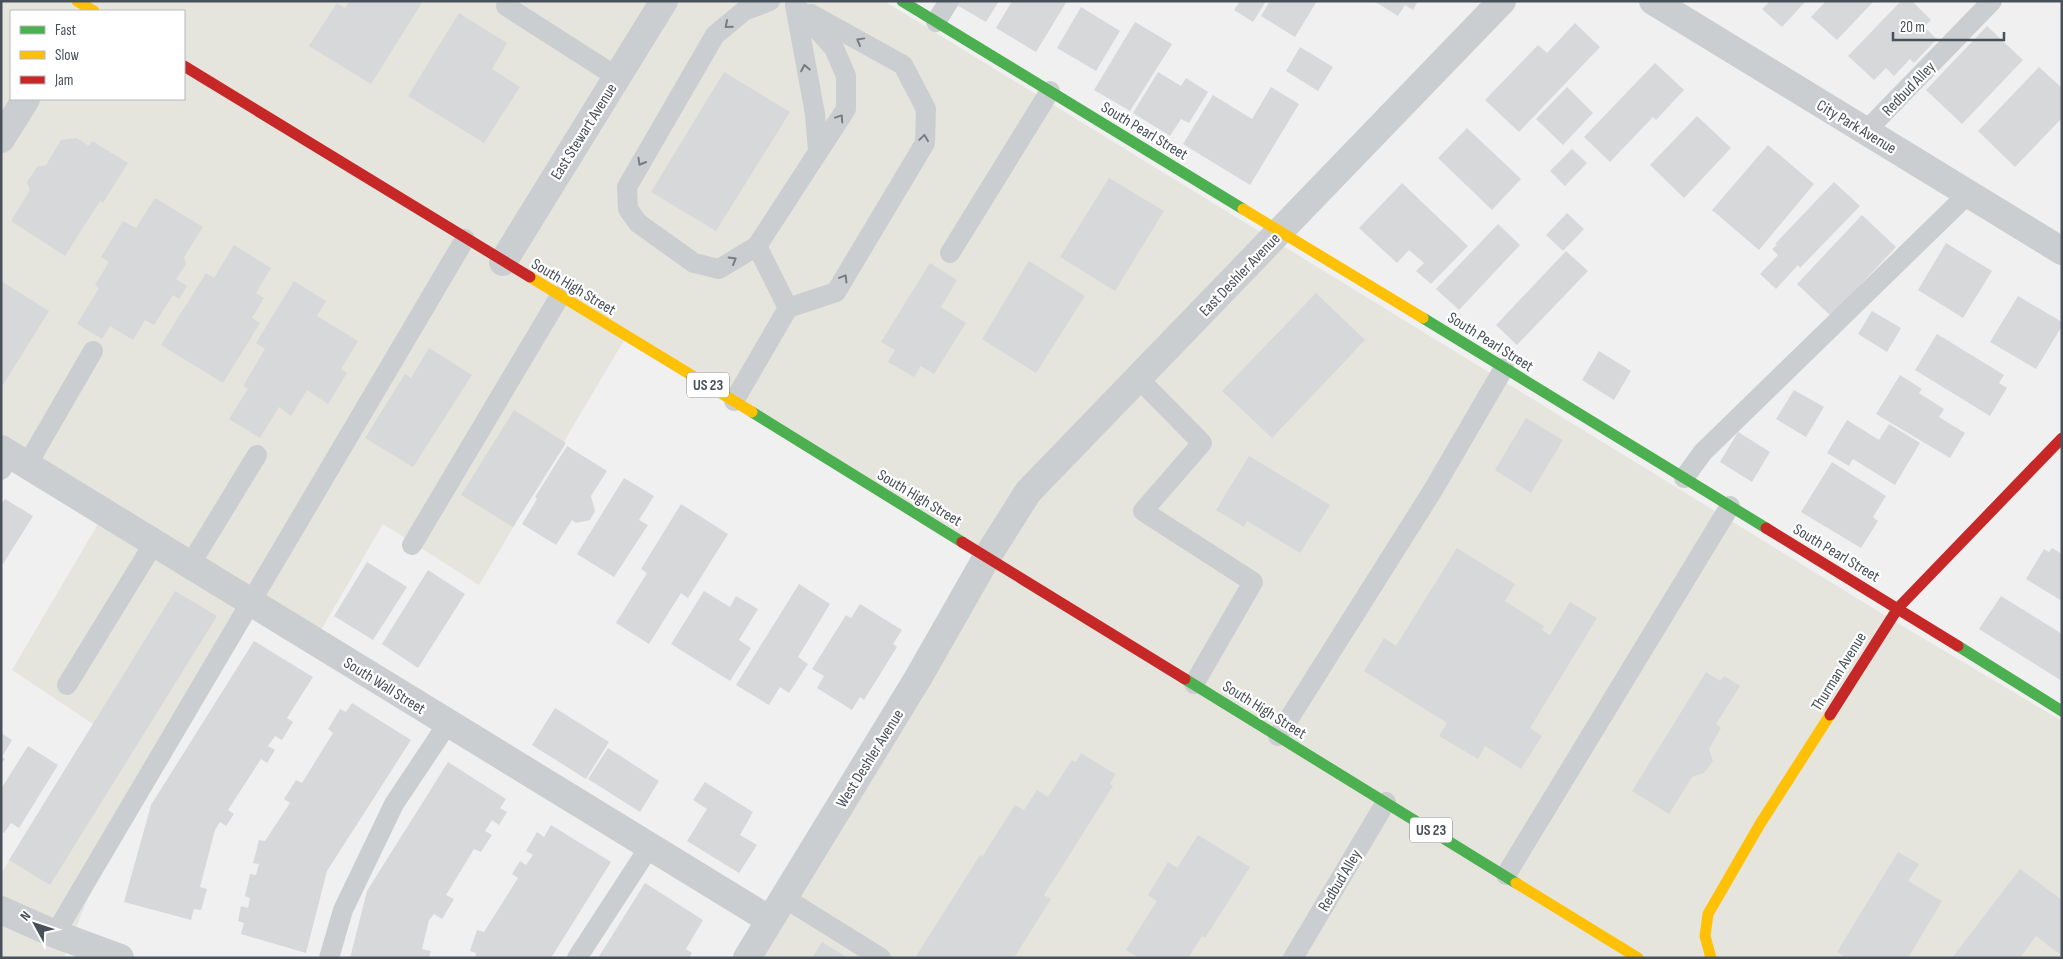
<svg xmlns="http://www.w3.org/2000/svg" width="2063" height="959" viewBox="0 0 2063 959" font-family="'Sofia Sans Condensed',sans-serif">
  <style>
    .commercial { fill: #e5e4dd; fill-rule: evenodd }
    .building { fill: #d7d8da }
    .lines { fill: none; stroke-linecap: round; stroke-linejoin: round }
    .lane { stroke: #cbced0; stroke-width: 20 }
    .street { stroke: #cbced0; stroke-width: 28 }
    .fast { stroke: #4caf50; stroke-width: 11 }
    .slow { stroke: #ffc107; stroke-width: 11 }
    .jam { stroke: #c62828; stroke-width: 11 }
    .oneway { stroke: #767c83 }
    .labels { text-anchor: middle; stroke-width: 4.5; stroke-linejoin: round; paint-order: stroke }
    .shield { fill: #fff; stroke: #7f848c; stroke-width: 1 }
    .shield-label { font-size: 15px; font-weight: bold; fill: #48505a }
    .street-label { font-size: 16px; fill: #48505a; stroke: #fff }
  </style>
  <rect width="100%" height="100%" fill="#f0f0f0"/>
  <path class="commercial" d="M1 1H884L1899 624 2062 721V958H743L979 560 626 337 479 585 383 524 314 642 251 601 123 810 64 958H1V874L93 724 12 670 102 517 1 454ZM11 11H184V99H11Z"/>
  <path class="building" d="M350 1H423L371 84 309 46 337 3 345 8Z
    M957 1H999L986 22 955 4Z
    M1012 1H1067L1036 52 996 28Z
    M1240 1H1266L1253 22 1234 10Z
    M1270 1H1317L1295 37 1261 16Z
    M1374 1H1418L1413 10 1405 5 1398 16Z
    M1770 1H1806L1782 27 1762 9Z
    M1826 1H1874L1837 40 1811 17Z
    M1901 1H1912L1931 20 1924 27 1937 39 1914 63 1910 59 1894 76 1886 68 1874 80 1848 56Z
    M1081 7 1120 31 1096 71 1057 48Z
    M459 13 507 43 492 69 520 87 484 143 408 96Z
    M1135 22 1172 44 1130 111 1094 90Z
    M1575 23 1600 47 1519 132 1485 100 1538 45 1547 53Z
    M1987 26 2023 60 1962 124 1926 90Z
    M1300 47 1333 67 1318 91 1286 71Z
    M1655 63 1684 90 1656 120 1653 117 1610 162 1584 137Z
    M2039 67 2062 88V118L2015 167 1978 131Z
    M724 72 790 112 716 231 651 192Z
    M1158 72 1181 86 1186 78 1208 92 1189 123 1181 119 1170 136 1133 113Z
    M1271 87 1299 104 1250 185 1183 144 1213 95 1252 119Z
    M1567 87 1593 113 1563 145 1536 119Z
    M1697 116 1731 148 1684 198 1650 165Z
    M1467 128 1521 179 1492 210 1438 158Z
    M77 138 89 146 92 141 128 163 103 203 100 201 65 256 11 221 30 190 27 182 37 167 46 165 61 140Z
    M1768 145 1814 184 1759 250 1712 210Z
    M1572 149 1587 163 1565 186 1550 171Z
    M1109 178 1164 211 1115 291 1060 257Z
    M1834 182 1860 206 1800 268 1798 265 1776 289 1760 274 1778 255 1772 249 1777 245 1775 244Z
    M1402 183 1468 246 1431 284 1416 271 1424 263 1409 250 1397 263 1359 228Z
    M155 198 203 227 184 257 186 264 176 279 187 286 179 299 173 295 154 325 145 320 133 340 110 326 102 339 77 324 99 288 95 285 109 262 101 257 123 221 136 228Z
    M1567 213 1584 229 1563 251 1546 235Z
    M1862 215 1896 247 1831 316 1797 284Z
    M1498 224 1520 245 1459 310 1436 289Z
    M1946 243 1992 271 1963 318 1918 290Z
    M234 245 271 268 256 293 264 298 252 318 260 323 223 383 161 345 206 273 214 278Z
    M1566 251 1588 271 1517 345 1496 325Z
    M1029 261 1085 296 1036 373 982 339Z
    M930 263 957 280 941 307 966 323 934 374 921 366 914 377 888 362 895 350 881 342Z
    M1 281 49 311 1 388Z
    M294 281 326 301 317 316 358 341 341 369 347 373 328 404 307 390 291 416 279 407 260 438 229 419 248 389 243 386 265 349 256 343Z
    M1316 293 1365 340 1272 438 1222 391Z
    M2018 296 2062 322V326L2036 369 1990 342Z
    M1872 311 1901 328 1887 352 1858 334Z
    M1937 334 2004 375 1999 383 2007 388 1990 416 1915 370Z
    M429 348 472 375 413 467 365 438 405 374 411 378Z
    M1599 351 1631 371 1614 400 1582 380Z
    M1900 375 1922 389 1919 393 1944 409 1939 417 1965 433 1950 458 1876 414Z
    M1794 390 1824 407 1806 437 1776 419Z
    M514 410 566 443 513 527 461 495Z
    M1526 418 1563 440 1531 493 1495 470Z
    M1847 420 1879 440 1889 424 1920 443 1895 485 1853 459 1849 466 1827 453Z
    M1738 432 1770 452 1752 482 1720 462Z
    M567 446 607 471 591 496 595 511 590 520 576 523 572 520 556 545 522 524 537 499 535 497Z
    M1249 456 1330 505 1300 553 1247 521 1244 527 1216 510Z
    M1832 462 1886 496 1873 517 1878 521 1861 548 1801 512Z
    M624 478 654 496 639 520 648 525 614 577 577 554Z
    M5 499 33 516 3 564 1 563V505Z
    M681 504 728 534 688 598 681 593 649 644 616 623 647 573 641 569Z
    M1457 548 1515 584 1505 601 1544 626 1542 630 1550 635 1570 602 1597 618 1530 728 1542 736 1521 769 1485 746 1478 759 1439 736 1447 723 1364 671 1384 638 1396 646Z
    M2052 548 2062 554V601L2026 579 2044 549 2049 552Z
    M367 562 407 587 373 640 334 616Z
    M428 570 465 594 418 668 382 644Z
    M799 584 830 604 798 657 808 664 789 693 780 687 769 705 736 685Z
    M175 591 217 616 50 885 9 860Z
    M704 591 730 607 736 596 758 609 739 640 751 648 730 681 671 644Z
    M2001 596 2062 634V681L1979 629Z
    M860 604 902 630 893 644 897 647 864 700 860 697 852 710 817 688 824 676 812 669 846 615 851 618Z
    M254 641 313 677 287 718 293 722 282 740 275 736 268 746 275 750 267 763 261 759 228 810 234 814 226 826 220 822 215 830 200 887 207 889 201 910 194 909 191 920 124 902 151 805Z
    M1706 672 1720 681 1724 676 1740 686 1716 724 1721 728 1709 749 1713 761 1704 773 1692 777 1669 814 1632 791Z
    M352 703 411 740 327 871 306 953 241 934 244 923 238 921 241 906 248 908 250 898 245 896 250 874 256 875 259 864 253 863 259 840 265 841 290 803 284 799 296 780 302 783 333 733 328 729 340 709 346 712Z
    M555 708 609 742 586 779 532 745Z
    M1 733 12 740 2 757 5 759 1 764Z
    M28 746 58 765 19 828 11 823 4 833 1 832V789Z
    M608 748 659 781 640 812 588 779Z
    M1081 753 1115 774 1110 784 1113 786 1044 895 1051 899 1014 958H915L980 855 982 857 1015 805 1024 810 1037 790 1048 797 1072 760 1076 762Z
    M448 762 506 799 500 808 507 812 499 825 492 820 485 831 492 835 481 852 474 849 446 895 454 899 442 919 434 914 429 920 422 949 431 951 429 958H350L367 891Z
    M705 782 753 812 740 835 757 845 739 873 687 841 707 809 693 800Z
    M551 825 611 862 551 958H475L476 953 470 951 477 930 484 932 518 878 512 874 520 861 526 865 533 855 526 851 537 832 544 837Z
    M1198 835 1250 867 1205 938 1202 936 1188 958H1139L1126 950 1157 901 1148 895 1168 862 1177 868Z
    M1898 852 1919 864 1908 881 1942 901 1908 958H1846L1837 952Z
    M2020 869 2062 900V956L2036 936 2020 958H1952Z
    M645 883 703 920 686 949 692 953 689 958H598Z
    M822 942 848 958H812Z"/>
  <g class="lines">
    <path class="lane" d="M770 1 744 11 715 35 627 187 628 209 638 223 694 263 719 269 757 246 846 109V76L834 48 795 5
      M795 5 815 114 818 150
      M506 6 617 77
      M936 22 949 1
      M1866 131 1992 1
      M757 246 788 308
      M950 253 1050 91
      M1138 378 1202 443 1143 511 1253 582 1194 684
      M734 401 788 308 836 292 925 143 926 109 903 65 811 14
      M27 465 93 351
      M1 470 11 455
      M1684 478 1703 452 1968 194
      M412 545 560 296
      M190 565 257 455
      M67 685 154 543
      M1278 736 1433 490 1504 368
      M1506 875 1730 506
      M783 897 881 958
      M55 934 465 239
      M329 958 343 910 394 804 448 723
      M577 958 650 846
      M1293 958 1386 802"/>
    <path class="street" d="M1653 1 2062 251
      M1 139 26 99
      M503 262 664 1
      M1 449 770 920
      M1 910 55 934 120 958
      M747 958 918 678 987 557 1028 492 1502 1"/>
    <path class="fast" d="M902 1 1243 209
      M1423 318 1766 528
      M752 412 962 542
      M1958 646 2062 711
      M1185 679 1516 883"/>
    <path class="slow" d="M77 1 94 11
      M1243 209 1423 318
      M530 277 752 412
      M1516 883 1638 958
      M1711 958 1705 936 1708 914 1760 824 1830 715"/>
    <path class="jam" d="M184 66 530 277
      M1766 528 1958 646
      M962 542 1185 679
      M1830 715 1898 608 2062 438"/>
  </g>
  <defs><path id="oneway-chevron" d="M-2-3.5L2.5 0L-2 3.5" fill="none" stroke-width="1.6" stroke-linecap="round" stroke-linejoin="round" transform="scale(1.25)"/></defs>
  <g class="oneway">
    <use href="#oneway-chevron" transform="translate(728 25) rotate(140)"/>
    <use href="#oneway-chevron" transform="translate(860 41) rotate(-151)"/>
    <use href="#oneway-chevron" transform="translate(805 68) rotate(-101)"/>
    <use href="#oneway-chevron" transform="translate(840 118) rotate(-56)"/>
    <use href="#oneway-chevron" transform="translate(924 138) rotate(-82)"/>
    <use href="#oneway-chevron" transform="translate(641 162) rotate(120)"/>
    <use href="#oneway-chevron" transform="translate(733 260) rotate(-30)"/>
    <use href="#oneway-chevron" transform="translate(844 278) rotate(-59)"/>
  </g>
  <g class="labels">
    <g class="shield">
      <rect x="687" y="372.5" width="42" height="25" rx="4"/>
      <rect x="1410" y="817.5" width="42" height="25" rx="4"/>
    </g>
    <g class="shield-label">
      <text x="708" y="390">US 23</text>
      <text x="1431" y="835">US 23</text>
    </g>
    <g class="street-label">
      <text transform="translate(1908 88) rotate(-46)" y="6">Redbud Alley</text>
      <text transform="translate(1857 126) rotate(31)" y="6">City Park Avenue</text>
      <text transform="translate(1145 130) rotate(31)" y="6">South Pearl Street</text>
      <text transform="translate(583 131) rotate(-58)" y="6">East Stewart Avenue</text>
      <text transform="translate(1239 274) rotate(-46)" y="6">East Deshler Avenue</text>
      <text transform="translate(574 286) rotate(31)" y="6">South High Street</text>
      <text transform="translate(1491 341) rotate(32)" y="6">South Pearl Street</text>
      <text transform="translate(920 497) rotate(31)" y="6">South High Street</text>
      <text transform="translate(1837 552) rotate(31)" y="6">South Pearl Street</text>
      <text transform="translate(1838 671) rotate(-58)" y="6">Thurman Avenue</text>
      <text transform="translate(385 685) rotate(32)" y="6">South Wall Street</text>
      <text transform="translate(1265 709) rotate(32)" y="6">South High Street</text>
      <text transform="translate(869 758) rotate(-58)" y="6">West Deshler Avenue</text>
      <text transform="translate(1339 880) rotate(-59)" y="6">Redbud Alley</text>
    </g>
  </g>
  <rect width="2063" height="959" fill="none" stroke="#48505a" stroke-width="5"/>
  <rect x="10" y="10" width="175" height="90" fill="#ffffff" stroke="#b6b9bd"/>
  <rect x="20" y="26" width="25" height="8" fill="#4caf50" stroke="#b6b9bd"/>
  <text x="55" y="35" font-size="15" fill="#48505a">Fast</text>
  <rect x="20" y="51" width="25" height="8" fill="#ffc107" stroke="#b6b9bd"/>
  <text x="55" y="60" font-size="15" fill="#48505a">Slow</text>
  <rect x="20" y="76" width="25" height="8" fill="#c62828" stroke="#b6b9bd"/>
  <text x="55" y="85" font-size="15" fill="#48505a">Jam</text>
  <g transform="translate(35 924) rotate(310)" stroke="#ffffff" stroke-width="4" paint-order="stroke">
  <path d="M0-4L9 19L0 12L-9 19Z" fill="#48505a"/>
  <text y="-8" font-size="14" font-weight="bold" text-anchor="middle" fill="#48505a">N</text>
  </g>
  <path d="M1893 32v8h111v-8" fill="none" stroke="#48505a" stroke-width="2.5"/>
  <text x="1900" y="32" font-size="15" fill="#48505a" stroke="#ffffff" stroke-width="4" paint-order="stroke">20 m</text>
</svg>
